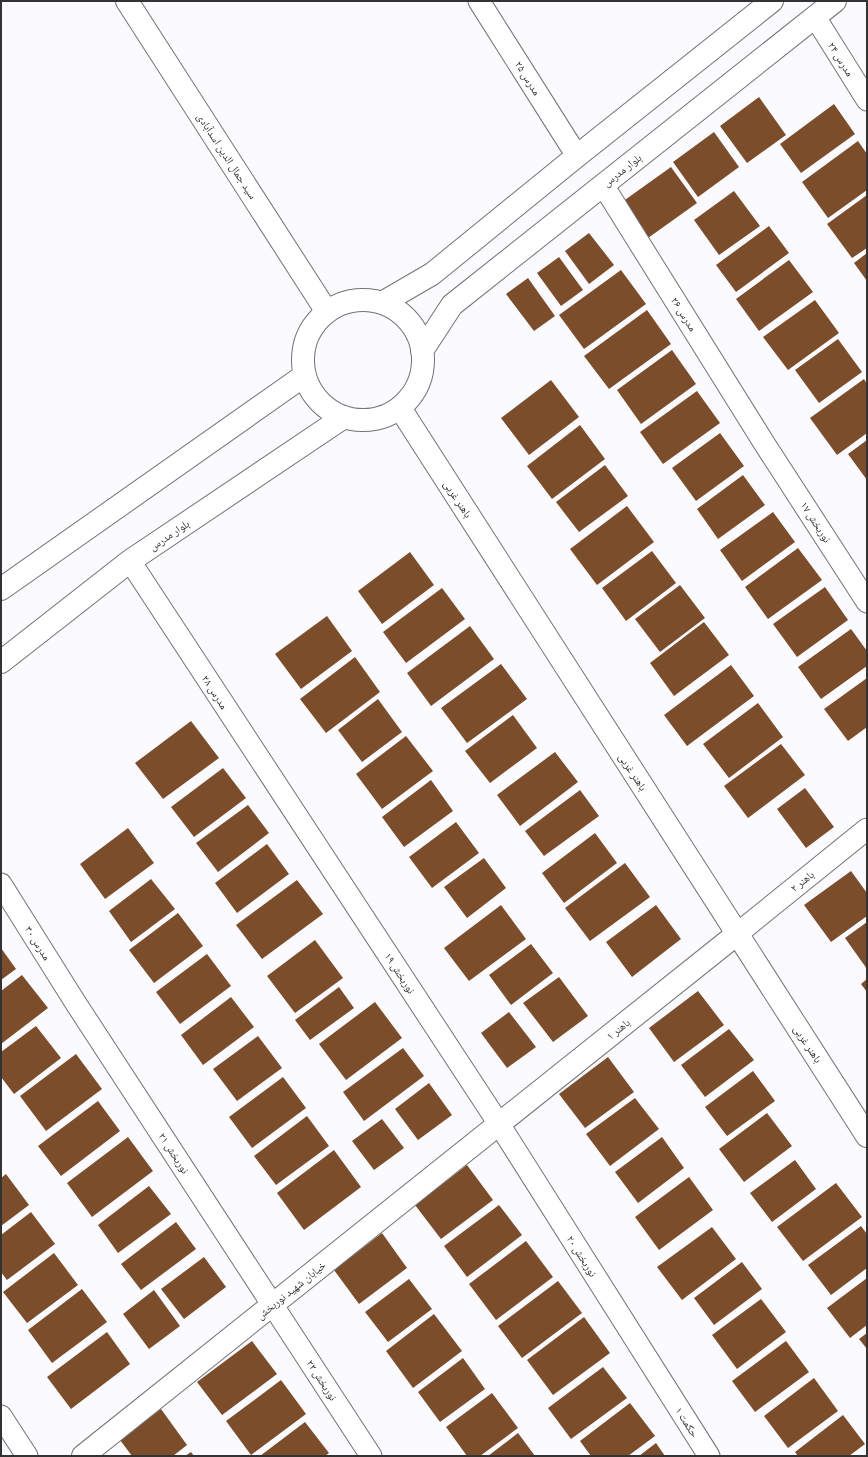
<svg xmlns="http://www.w3.org/2000/svg" width="868" height="1457" viewBox="0 0 868 1457" font-family="Georgia,'Noto Naskh Arabic',serif">
  <style>
    .building { fill: #7b4d2b }
    .lines { fill: none; stroke-linecap: round; stroke-linejoin: round }
    .minor-casing { stroke: #737377; stroke-width: 23 }
    .tertiary-casing { stroke: #737377; stroke-width: 24 }
    .secondary-casing { stroke: #737377; stroke-width: 24 }
    .minor { stroke: #fff; stroke-width: 21 }
    .tertiary { stroke: #fff; stroke-width: 22 }
    .secondary { stroke: #fff; stroke-width: 22 }
    .labels { text-anchor: middle; stroke-width: 4; stroke-linejoin: round; paint-order: stroke }
    .street-label { font-size: 11px; fill: #333334; stroke: #fff }
  </style>
  <rect width="100%" height="100%" fill="#fbfafe"/>
  <path class="building" d="M759 97 786 135 747 163 720 126Z
    M834 104 855 134 801 173 780 144Z
    M714 132 739 167 698 197 673 162Z
    M858 141 867 154V190L828 218 802 182Z
    M671 167 697 203 648 238 622 202Z
    M734 191 760 226 719 255 694 220Z
    M867 195V248L852 258 827 224Z
    M769 226 789 253 736 292 716 265Z
    M589 233 614 265 589 284 565 251Z
    M867 253V281L854 263Z
    M559 257 583 290 561 306 537 273Z
    M789 260 813 292 759 331 736 299Z
    M621 270 646 304 584 349 559 315Z
    M528 278 555 316 534 331 506 294Z
    M815 300 839 333 788 370 763 337Z
    M647 310 671 344 609 389 584 356Z
    M838 339 862 372 819 403 795 370Z
    M672 350 696 384 641 424 617 390Z
    M864 379 867 384V433L837 455 810 418Z
    M551 380 579 417 529 455 501 418Z
    M697 391 720 423 663 464 640 432Z
    M580 425 605 459 552 499 527 466Z
    M720 433 744 466 696 501 672 468Z
    M867 440V480L848 454Z
    M605 465 628 496 579 532 556 502Z
    M743 475 765 505 718 539 697 509Z
    M627 506 654 542 597 585 570 549Z
    M773 512 795 542 742 581 720 550Z
    M798 548 822 580 768 619 745 587Z
    M652 551 676 583 626 621 602 588Z
    M410 552 434 585 382 624 358 591Z
    M680 585 705 618 660 652 635 619Z
    M825 587 848 620 797 657 773 624Z
    M442 588 465 619 406 663 383 632Z
    M327 616 352 651 301 689 275 654Z
    M704 622 729 655 674 696 650 663Z
    M470 626 494 659 431 706 407 673Z
    M851 629 867 651V666L821 699 798 667Z
    M355 657 380 692 326 733 300 699Z
    M501 664 527 699 467 743 441 708Z
    M731 665 754 696 687 746 664 715Z
    M867 678V727L848 741 824 709Z
    M378 699 402 732 362 762 338 730Z
    M758 703 783 737 729 778 703 744Z
    M513 715 537 748 490 783 465 751Z
    M191 721 219 758 163 799 135 763Z
    M406 736 433 771 382 809 356 774Z
    M781 744 805 775 748 818 724 786Z
    M555 752 578 782 520 826 497 795Z
    M223 768 246 798 194 837 171 807Z
    M431 780 453 811 404 847 382 817Z
    M805 788 834 827 806 848 777 809Z
    M580 790 599 816 544 856 525 831Z
    M248 805 269 833 218 872 196 843Z
    M456 822 479 853 432 888 409 857Z
    M128 828 154 863 105 899 80 864Z
    M595 833 617 863 564 903 542 873Z
    M267 844 289 874 237 913 215 883Z
    M484 858 506 888 467 918 444 887Z
    M625 863 650 897 590 941 565 908Z
    M851 871 867 893V916L831 942 804 905Z
    M151 879 175 909 131 942 109 911Z
    M297 880 323 914 262 959 236 925Z
    M501 905 526 939 469 981 444 948Z
    M656 905 681 939 632 977 606 942Z
    M178 913 203 946 154 983 129 950Z
    M867 922V969L845 938Z
    M315 940 343 978 295 1013 267 976Z
    M531 944 553 973 511 1005 489 975Z
    M1 948 16 969 1 980Z
    M207 954 231 986 180 1024 156 992Z
    M22 975 48 1008 1 1044V991Z
    M559 977 588 1016 553 1042 523 1003Z
    M867 979V992L861 984Z
    M339 987 354 1008 310 1040 295 1020Z
    M698 991 724 1025 674 1062 649 1028Z
    M231 997 254 1027 203 1065 181 1035Z
    M375 1002 402 1038 346 1080 319 1044Z
    M509 1012 536 1047 507 1068 481 1033Z
    M36 1026 61 1058 14 1094 1 1077V1052Z
    M729 1029 754 1060 705 1097 681 1065Z
    M258 1036 282 1068 237 1101 213 1069Z
    M403 1048 424 1076 364 1121 343 1092Z
    M76 1054 102 1089 46 1131 20 1096Z
    M608 1057 634 1092 585 1128 559 1094Z
    M753 1071 775 1101 727 1136 705 1107Z
    M283 1077 306 1108 252 1148 229 1117Z
    M429 1083 452 1115 418 1140 395 1109Z
    M635 1098 659 1129 610 1166 586 1134Z
    M98 1101 120 1131 61 1176 38 1146Z
    M767 1113 792 1146 744 1182 719 1149Z
    M307 1116 329 1146 276 1185 254 1156Z
    M382 1119 404 1148 374 1170 352 1141Z
    M128 1137 153 1171 92 1217 67 1183Z
    M662 1137 684 1168 638 1203 615 1172Z
    M334 1150 361 1187 304 1230 277 1193Z
    M795 1160 816 1189 772 1222 750 1193Z
    M467 1165 493 1200 441 1239 415 1205Z
    M6 1174 29 1205 1 1226V1178Z
    M689 1177 713 1210 659 1250 635 1217Z
    M836 1183 862 1217 803 1261 777 1227Z
    M149 1186 171 1214 118 1253 98 1225Z
    M499 1205 522 1235 467 1277 444 1246Z
    M31 1212 55 1244 7 1280 1 1272V1235Z
    M176 1222 196 1249 141 1290 121 1264Z
    M861 1226 867 1234V1268L831 1295 808 1265Z
    M712 1227 736 1259 682 1300 657 1267Z
    M382 1233 407 1268 359 1304 334 1270Z
    M526 1241 553 1277 496 1320 469 1284Z
    M54 1253 78 1285 27 1323 3 1292Z
    M204 1257 226 1287 184 1319 161 1289Z
    M742 1262 762 1289 714 1325 694 1298Z
    M867 1278V1325L850 1338 827 1308Z
    M409 1279 432 1309 388 1342 365 1312Z
    M558 1281 582 1313 522 1358 498 1326Z
    M82 1289 107 1322 52 1363 28 1330Z
    M154 1290 180 1326 149 1349 123 1314Z
    M761 1299 786 1332 737 1369 712 1335Z
    M434 1314 462 1351 413 1388 386 1351Z
    M584 1317 610 1353 553 1395 527 1360Z
    M107 1332 130 1364 71 1409 47 1377Z
    M867 1333V1349L859 1339Z
    M252 1341 277 1374 222 1415 197 1382Z
    M786 1341 809 1372 755 1412 732 1381Z
    M463 1358 485 1389 440 1422 418 1392Z
    M603 1367 627 1398 571 1439 548 1408Z
    M814 1378 838 1411 788 1448 764 1416Z
    M281 1380 306 1414 251 1455 226 1421Z
    M492 1393 518 1428 480 1456H467L446 1427Z
    M630 1403 655 1436 628 1456H591L580 1441Z
    M161 1409 187 1445 173 1456H132L120 1440Z
    M843 1415 865 1444 849 1456H798L795 1452Z
    M305 1422 329 1453 325 1456H260Z
    M518 1433 535 1456H488Z
    M656 1443 665 1456H639Z
    M191 1452 194 1456H185Z"/>
  <g class="lines">
    <g class="minor-casing">
      <path id="minor" d="M479 1 577 156
        M815 17 867 100
        M603 185 764 443 867 602
        M130 561 499 1124 709 1456
        M1 884 75 1002 371 1456
        M737 934 867 829
        M1 1416 27 1456"/>
    </g>
    <g class="tertiary-casing">
      <path id="tertiary" d="M127 1 327 312
        M400 408 867 1136
        M83 1456 737 934"/>
    </g>
    <g class="secondary-casing">
      <path id="secondary" d="M303 360a60 60 0 1 1 120 0a60 60 0 1 1-120 0Z
        M382 303 432 274 577 156 772 1
        M422 351 452 305 835 1
        M1 589 305 375
        M1 662 130 561 344 417"/>
    </g>
    <use href="#minor" class="minor"/>
    <use href="#tertiary" class="tertiary"/>
    <use href="#secondary" class="secondary"/>
  </g>
  <g class="labels">
    <g class="street-label">
      <text transform="translate(841 59) rotate(58)" y="4">مدرس ۲۴</text>
      <text transform="translate(528 78) rotate(58)" y="4">مدرس ۲۵</text>
      <text transform="translate(227 156) rotate(57)" y="4">سید جمال الدین اسدآبادی</text>
      <text transform="translate(622 170) rotate(-38)" y="4">بلوار مدرس</text>
      <text transform="translate(684 314) rotate(58)" y="4">مدرس ۲۶</text>
      <text transform="translate(458 499) rotate(57)" y="4">باهنر غربی</text>
      <text transform="translate(816 522) rotate(57)" y="4">نوربخش ۱۷</text>
      <text transform="translate(169 535) rotate(-34)" y="4">بلوار مدرس</text>
      <text transform="translate(215 692) rotate(57)" y="4">مدرس ۲۸</text>
      <text transform="translate(633 772) rotate(57)" y="4">باهنر غربی</text>
      <text transform="translate(802 881) rotate(-39)" y="4">باهنر ۲</text>
      <text transform="translate(38 943) rotate(58)" y="4">مدرس ۳۰</text>
      <text transform="translate(400 973) rotate(57)" y="4">نوربخش ۱۹</text>
      <text transform="translate(618 1029) rotate(-39)" y="4">باهنر ۱</text>
      <text transform="translate(808 1044) rotate(57)" y="4">باهنر غربی</text>
      <text transform="translate(174 1153) rotate(57)" y="4">نوربخش ۲۱</text>
      <text transform="translate(582 1256) rotate(58)" y="4">نوربخش ۲۰</text>
      <text transform="translate(291 1290) rotate(-39)" y="4">خیابان شهید نوربخش</text>
      <text transform="translate(322 1380) rotate(57)" y="4">نوربخش ۲۲</text>
      <text transform="translate(687 1422) rotate(57)" y="4">حکمت ۱</text>
    </g>
  </g>
  <rect width="868" height="1457" fill="none" stroke="#333334" stroke-width="4"/>
</svg>
